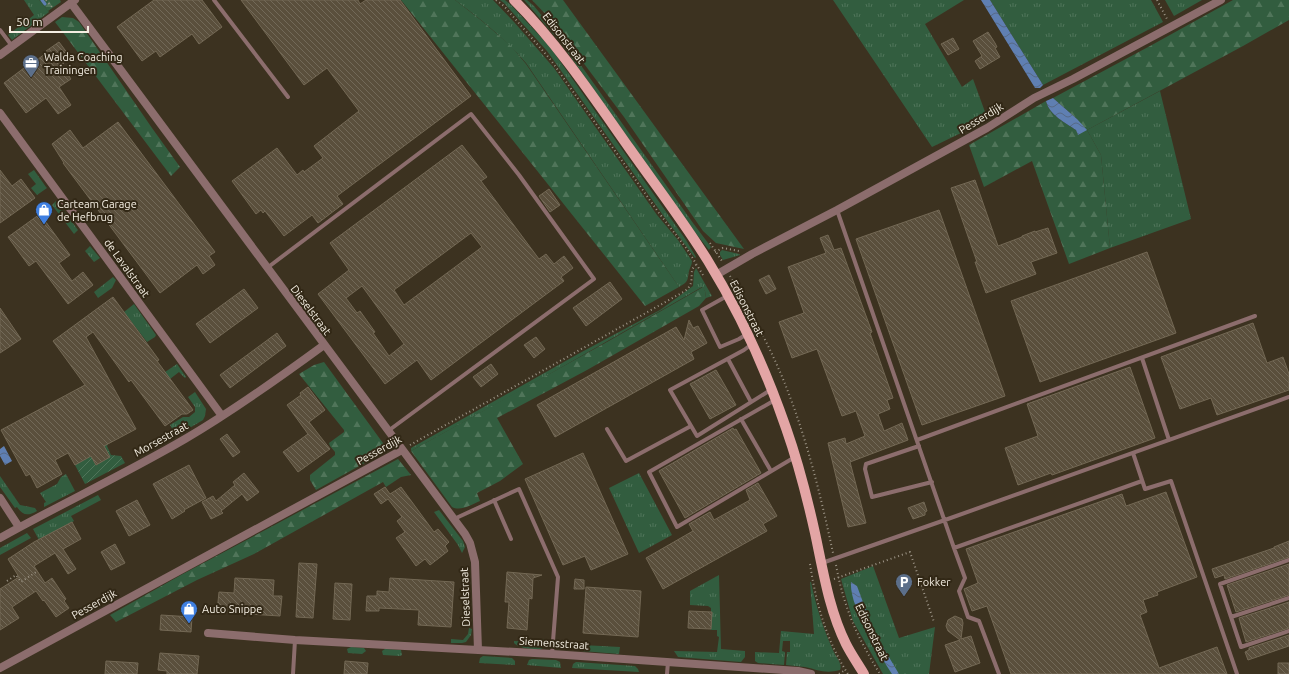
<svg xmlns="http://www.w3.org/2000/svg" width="1289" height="674" viewBox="0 0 1289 674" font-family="Ubuntu,sans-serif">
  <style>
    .grass { fill: url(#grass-tufts) }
    .forest { fill: url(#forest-firs) }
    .garden { fill: url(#garden-furrows) }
    .water { fill: url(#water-waves) }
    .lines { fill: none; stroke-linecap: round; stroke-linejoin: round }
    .stream { stroke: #5f7fb2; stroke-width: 3 }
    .building { fill: url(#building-back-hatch); stroke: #736854; fill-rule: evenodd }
    .path { stroke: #9d9587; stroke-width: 2; stroke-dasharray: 1 3; stroke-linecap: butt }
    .service { stroke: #8c6d6d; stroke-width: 4 }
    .minor { stroke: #8c6d6d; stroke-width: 8 }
    .primary { stroke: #e3a5a5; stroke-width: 10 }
    .labels { text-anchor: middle; stroke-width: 4; stroke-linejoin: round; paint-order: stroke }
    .street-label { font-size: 11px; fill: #f4eee2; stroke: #322816 }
    .poi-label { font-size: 11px; fill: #f4eee2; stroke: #322816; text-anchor: start }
  </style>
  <defs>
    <pattern id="grass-tufts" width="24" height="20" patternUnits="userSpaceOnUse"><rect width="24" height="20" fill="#325d3f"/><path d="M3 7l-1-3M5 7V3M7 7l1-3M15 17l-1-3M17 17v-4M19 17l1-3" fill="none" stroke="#50755a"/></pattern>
    <pattern id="forest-firs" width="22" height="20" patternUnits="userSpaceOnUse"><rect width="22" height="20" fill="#325d3f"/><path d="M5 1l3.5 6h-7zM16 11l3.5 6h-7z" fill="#50755a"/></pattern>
    <pattern id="garden-furrows" width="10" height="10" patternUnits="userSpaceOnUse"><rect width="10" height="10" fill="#325d3f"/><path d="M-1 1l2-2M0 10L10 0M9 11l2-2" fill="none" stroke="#50755a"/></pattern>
    <pattern id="water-waves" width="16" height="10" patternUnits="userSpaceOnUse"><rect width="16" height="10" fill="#5f7fb2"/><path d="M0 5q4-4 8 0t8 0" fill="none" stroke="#566986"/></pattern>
    <pattern id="building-back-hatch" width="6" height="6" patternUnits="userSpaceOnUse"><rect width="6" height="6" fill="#5a4f3c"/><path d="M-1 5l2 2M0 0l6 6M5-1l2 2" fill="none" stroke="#726958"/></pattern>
  </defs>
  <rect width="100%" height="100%" fill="#3c3220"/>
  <path class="grass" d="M24 0H39L49 12 12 40 8 35 34 15Z
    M455 0H493L514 22 554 68 657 215 678 240 692 261C692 265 690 267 689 271 687 281 689 281 679 287L526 63C505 39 481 19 455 0Z
    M500 0H505L512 6 550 47 686 240 696 257 695 258 665 218 547 51 504 3Z
    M524 0H527L534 6 570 50 693 223 711 247 709 250 694 231 561 43Z
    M833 0H964L925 24 962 87 973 79 988 120 932 147Z
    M990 0H1151L1163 22 1043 85Z
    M1165 0H1202L1174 16Z
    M1160 91 1191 219 1110 248 1101 155 1087 130Z
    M34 170 46 187 47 188 37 195 31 188 36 184 28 174Z
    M56 201 78 230 74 234 52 205Z
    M90 246 100 258 94 262 85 251Z
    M722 250 739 254 740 255 723 260 720 255V252Z
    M696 268 712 296 706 298 705 291 702 287 527 387 411 451V448L578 354 660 310 693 286 694 272Z
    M113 277 116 280 112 288 98 298 94 292Z
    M734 286 761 336 756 338 731 288Z
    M134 304 156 335 155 337 147 342 124 312Z
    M177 364 186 377 185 378 179 372 170 379 165 372Z
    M195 392 206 409 205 416 203 420 171 439 169 435 174 432 170 425 183 417H189L195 412V407L188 397Z
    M639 473 672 535 639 553 609 488Z
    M66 474 75 491 44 507V503L46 502 40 493 57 484 61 477Z
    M0 476 20 505 35 508 37 511C28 516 23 516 17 507L15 508 0 487Z
    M98 495 101 500 71 516 74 521 39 540 33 529Z
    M439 510 463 541 465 547 462 553 458 545 434 512Z
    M27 533 31 538 0 555V548Z
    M873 566 899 638 935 627 929 674H883L853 621 841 579Z
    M719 575 721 649 745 651V657L741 662 678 657 674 651 717 652 719 637 717 636V630H711V608L708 606 690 605V591Z
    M810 582H811C816 606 823 628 833 650 835 656 843 664 840 670 825 674 819 670 805 667 799 666 792 666 786 665L787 652H790V641H783L782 651 785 652 784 665 758 663 755 661V652L779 653 781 631 814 634Z
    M469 628 472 629 471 635 466 642 462 643H451V639L463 640 468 634Z
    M534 639 549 640C548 643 547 646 543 648 537 651 518 648 514 643V641L533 642Z
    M582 645 620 647 619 654 582 651Z
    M351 647 364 648 366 651 362 654 348 653 347 649Z
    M385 649 401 650 402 655 400 656 383 655 382 651Z
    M483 656 512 658 515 661V665L479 663 480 658Z
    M532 659 556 660 560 662 561 668 527 665 529 660Z
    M576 662 635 666 638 669 639 672 572 668 573 664Z"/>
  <path class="forest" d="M39 0H60L61 2 48 11Z
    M401 0H455L482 21 511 46 526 64 679 287 645 306Z
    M532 0H563L744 249 716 243 703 231 624 117 552 21Z
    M1233 0H1289V20L1243 46 1087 130 1101 155 1110 248 1069 264 1032 161 984 187 969 145 1046 101C1049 115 1066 123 1076 130L1078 134 1077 119 1053 98 1150 46Z
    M62 17 73 18 79 22 152 128 180 167 171 176 55 22Z
    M703 287 705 291 706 298 699 306 587 370 497 418 523 464 500 481 477 493 480 501C472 504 461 512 452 507L411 451 607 342Z
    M324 362 388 450 316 490 310 480V475L335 455V452L330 446 329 443 344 432V430L299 374 314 365Z
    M398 459 411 475 401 477 386 487 383 482 254 554 197 580 116 622 110 615 181 575Z"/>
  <path class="garden" d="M108 444 107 446 111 455 121 456 125 463 85 484 75 465 91 456 96 465 109 457 103 445Z"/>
  <path class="water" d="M981 0H990L1043 85 1040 88H1035Z
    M1053 98 1077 119 1087 130 1078 135 1076 130C1066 123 1049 115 1046 101Z
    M4 446 12 461 5 465 0 456V449Z
    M851 582 857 586 874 632 899 674H892C879 653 849 606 851 582Z"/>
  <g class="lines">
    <path class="stream" d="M42 0 45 4"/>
  </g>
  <path class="building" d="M154 0H202L222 27 199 44 192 34 160 57 156 51 142 61 117 27Z
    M241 0H358L360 4 366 0H400L471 96 337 196 343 204 318 223 312 215 284 236 265 211 263 213 261 210 256 214 232 181 277 148 297 175 303 170 304 172 323 158 314 146 359 111 327 68 304 85Z
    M988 32 995 43 997 47 995 48 1000 57 980 69 975 61 982 56 973 41Z
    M953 38 959 49 948 55 941 44Z
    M59 42 71 58 61 65 71 79 59 87 71 105 58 114 46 98 26 113 4 83 32 62 33 63 46 53V51Z
    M118 122 215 252 209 256 215 265 203 274 197 265 160 293 63 163H64L52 144 70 130 83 148Z
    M462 145 487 177 481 181 539 259 546 254 554 264 564 256 573 268 561 277 564 281 431 380 417 360 385 384 318 294 349 270 330 243ZM471 233 482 247 404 305 394 290ZM362 286 404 344 389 356 373 333 375 332 360 311 357 313 346 298Z
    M0 170 12 186 21 179 35 198 0 223Z
    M975 180 998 246 1022 237V236L1035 231V232L1048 228 1057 253 1031 262 1036 274 986 293 975 262H977L951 188Z
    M549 189 560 205 550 212 539 196Z
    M939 210 1005 396 922 425 856 239Z
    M40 214 70 255 59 263 72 281 83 272 93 285 68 304 36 261 29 266 8 237Z
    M828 235 834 250 841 248 872 332 870 333 893 398 887 400 890 409 878 414 884 431 902 423 908 440 850 462 866 523 848 527 828 443 845 438 846 444 865 436 856 411 842 416 817 349 792 358 779 322 804 313 788 267 826 253 820 238Z
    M1147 252 1176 333 1040 382 1011 301Z
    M769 275 776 289 766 294 759 280Z
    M610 282 622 299 586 326 573 308Z
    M244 289 258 308 210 343 196 324Z
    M113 297 159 360 157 361 193 410 187 414H182L165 426 131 380 129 382 93 332 86 337 136 429 104 446 110 457 96 465 91 456 75 465 68 453 55 460 62 474 37 488 30 474 26 476 1 430 85 385 53 341Z
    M0 308 21 339 0 353Z
    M689 320 693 328 698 326 707 343 691 352 694 359 555 437 537 405 676 327 684 340Z
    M1253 323 1267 363 1283 357 1289 374V390L1217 415 1211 398 1180 409 1161 357Z
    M277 333 286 346 230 388 220 375Z
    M536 337 545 349 534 358 524 345Z
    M491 364 498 374 481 387 473 377Z
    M1130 367 1155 438 1052 475 1051 473 1018 485 1005 448 1038 436 1027 404Z
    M716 370 736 405 710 419 690 384Z
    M308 387 325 410 309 422 330 449 298 472 283 452 308 434 287 405 301 395 300 393Z
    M733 428 734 430 736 429 761 473 685 518 659 471Z
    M227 434 240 452 233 457 220 439Z
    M583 453 628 554 591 570 585 556 563 565 525 479Z
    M189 465 206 498 184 510 185 511 172 519 153 484Z
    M244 473 259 492 247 501 242 494 221 511 223 513 211 519 202 502 213 496 216 501 235 485 233 482Z
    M758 483 777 516 763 524 767 531 663 589 646 558 693 531 689 524 710 512 714 520 750 500 746 490Z
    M385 487 390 494 401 487 434 532 438 529 449 542 445 546 448 551 430 565 425 559 416 566 396 538 405 532 397 521 402 517 388 499 381 504 374 494Z
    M1166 492 1197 577 1157 592 1158 595 1143 600 1147 612 1140 615 1159 668 1217 647 1227 674H1011L987 606 972 611 964 589 978 583 966 549 1122 494 1126 506Z
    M137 500 150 525 129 536 116 511Z
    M924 502 927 511 925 512V515L913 519 908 508Z
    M72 522 81 539 63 549 76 569 68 574 55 553 34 566 45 583 52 578 66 599 64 601 69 608 56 617 44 600 43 601 36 591 12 607 19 618 0 630V589L19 577 8 559 34 542Z
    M1289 541V557L1225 579 1224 575 1215 578 1212 569 1274 548V547Z
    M115 544 125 563 111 570 101 552Z
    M299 563 317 564 313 618 296 617Z
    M1289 564V595L1236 612 1227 585Z
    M507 572 542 575 533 578 532 599 529 598 527 630 507 628 509 602H505Z
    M235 578 274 580 273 596H282L280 616 217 612 219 592 234 593Z
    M390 578 454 582 451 627 418 625 419 610 379 608V611H366L367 596H377V591L389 592Z
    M575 579 584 580V589H574Z
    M335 583 352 584 350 620 333 619Z
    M586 587 641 591 638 637 583 633Z
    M1289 602V628L1246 642 1239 618Z
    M689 611 712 612 711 629 688 628Z
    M161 615 192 617 191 632 160 630Z
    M955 616 962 619 963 623 961 639 971 636 980 663 955 672 945 645 960 640 948 631 946 626 948 620Z
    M1289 635V646L1248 660 1245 652 1249 650V648Z
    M160 653 199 656 197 674H167V671L158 670Z
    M106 661 138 663 137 674H105Z
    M345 661 368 663 367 674H344Z
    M1278 663H1289V674H1278Z"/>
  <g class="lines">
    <path class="path" d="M46 0 52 7
      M496 0 504 6 550 59 659 213 687 249 703 275
      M1157 0 1167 19
      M710 243 722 261
      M715 252 723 248 739 251
      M730 276C751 312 772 350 787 389 808 443 821 497 833 553
      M410 445 685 291C697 282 687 271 696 265
      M810 564C816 603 826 640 848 674
      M836 565C844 608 857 637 880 674
      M834 579 910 552 934 622
      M7 581 16 575 21 582 36 572
      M839 674 845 670"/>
    <path class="service" d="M214 0 288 97
      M0 30 12 46
      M837 210 954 548 965 578 959 591 968 617 979 621 999 674
      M267 268 471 114 519 175 594 279 388 431
      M727 296 702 310 720 347 739 339 747 334
      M752 344 744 350 670 390 697 436 772 389
      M1142 358 1169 440
      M728 359 751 402
      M775 400 649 472 677 527 795 457
      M741 419 771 471
      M607 429 626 461 691 426
      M917 440 1255 316
      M919 446 866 464 865 469 872 497 932 482
      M1133 453 1145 489 1171 481 1237 674
      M494 500 511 539
      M454 519 519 489 558 577 552 654
      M954 548 1142 481
      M1289 560 1220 584 1241 647 1289 631
      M822 563 945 520 1289 397
      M1231 617 1289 598
      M293 674 295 640
      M667 674 668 662"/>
    <path class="minor" d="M71 3 465 534 470 543 475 562 478 650
      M0 55 75 0
      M0 113 222 416
      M716 275 752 254 837 210 987 128 1034 98 1073 79 1221 0
      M0 498 19 527
      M0 538C61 504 125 474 185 439 233 411 279 378 324 345
      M208 633 295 640 552 654 798 671 811 674
      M0 668 402 450"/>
    <path class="primary" d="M514 0C559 45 594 98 630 149 656 186 684 222 708 261 740 313 766 370 786 428 798 462 807 497 815 533 823 570 829 610 846 644 851 654 858 664 864 674"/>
  </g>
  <defs>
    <g id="office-pin" transform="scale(0.9)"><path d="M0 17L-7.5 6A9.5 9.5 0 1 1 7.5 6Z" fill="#5c6f8a" stroke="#322816"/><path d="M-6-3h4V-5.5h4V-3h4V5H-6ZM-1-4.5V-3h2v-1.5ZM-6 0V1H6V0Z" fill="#fff"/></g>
    <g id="shop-pin" transform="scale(0.9)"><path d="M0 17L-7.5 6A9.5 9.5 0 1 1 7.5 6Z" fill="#3f7fe0" stroke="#322816"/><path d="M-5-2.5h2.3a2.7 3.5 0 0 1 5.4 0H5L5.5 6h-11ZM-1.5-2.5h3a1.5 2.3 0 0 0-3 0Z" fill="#fff"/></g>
    <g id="parking-pin" transform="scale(0.9)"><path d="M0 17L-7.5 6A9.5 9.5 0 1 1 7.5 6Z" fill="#5c6f8a" stroke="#322816"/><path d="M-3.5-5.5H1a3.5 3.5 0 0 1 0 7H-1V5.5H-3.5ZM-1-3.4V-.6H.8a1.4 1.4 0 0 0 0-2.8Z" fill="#fff"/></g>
  </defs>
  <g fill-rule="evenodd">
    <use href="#office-pin" x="31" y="63"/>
    <use href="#shop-pin" x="44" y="210"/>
    <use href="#parking-pin" x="904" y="582"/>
    <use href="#shop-pin" x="189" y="609"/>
  </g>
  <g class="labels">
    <g class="street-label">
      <text transform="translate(564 38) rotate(52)" y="4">Edisonstraat</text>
      <text transform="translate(981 118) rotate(-31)" y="4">Pesserdijk</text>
      <text transform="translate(127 268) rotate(54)" y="4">de Lavalstraat</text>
      <text transform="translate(747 308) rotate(63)" y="4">Edisonstraat</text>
      <text transform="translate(311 310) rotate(53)" y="4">Dieselstraat</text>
      <text transform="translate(161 439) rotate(-29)" y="4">Morsestraat</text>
      <text transform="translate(379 450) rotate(-29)" y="4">Pesserdijk</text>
      <text transform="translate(465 597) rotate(-92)" y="4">Dieselstraat</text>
      <text transform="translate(94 604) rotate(-29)" y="4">Pesserdijk</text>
      <text transform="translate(872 632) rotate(64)" y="4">Edisonstraat</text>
      <text transform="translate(554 643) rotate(4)" y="4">Siemensstraat</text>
    </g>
    <g class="poi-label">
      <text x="44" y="61">Walda Coaching<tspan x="44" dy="13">Trainingen</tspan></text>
      <text x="57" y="208">Carteam Garage<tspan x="57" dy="13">de Hefbrug</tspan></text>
      <text x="917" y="586">Fokker</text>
      <text x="202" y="613">Auto Snippe</text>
    </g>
  </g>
  <path d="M10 26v6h78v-6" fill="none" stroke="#f4eee2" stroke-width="2"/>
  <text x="16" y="26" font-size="12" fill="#f4eee2" stroke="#322816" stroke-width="3" paint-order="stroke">50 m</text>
</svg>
